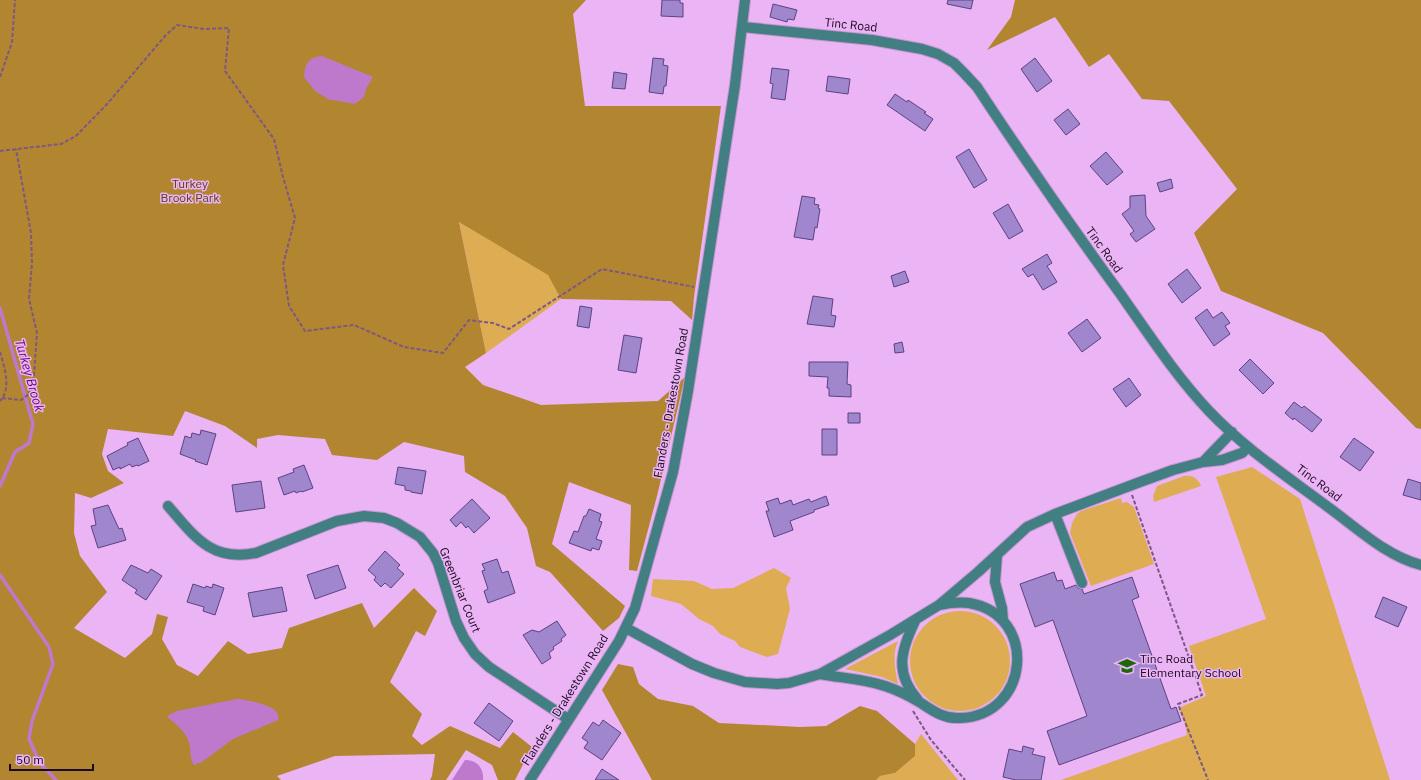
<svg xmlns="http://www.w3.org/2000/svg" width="1421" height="780" viewBox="0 0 1421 780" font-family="'IBM Plex Sans',sans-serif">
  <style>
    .green { fill: #dead53 }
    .forest { fill: #b28630 }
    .water { fill: #be78cc }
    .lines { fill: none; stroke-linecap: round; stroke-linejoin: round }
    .stream { stroke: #be78cc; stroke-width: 3.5 }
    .building { fill: #a086cc; stroke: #5c4282 }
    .minor-casing { stroke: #c595cf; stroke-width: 12 }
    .path { stroke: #7c5882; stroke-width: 2; stroke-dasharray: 4 2; stroke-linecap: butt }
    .minor { stroke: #427f83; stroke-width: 10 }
    .labels { text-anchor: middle; stroke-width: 3; stroke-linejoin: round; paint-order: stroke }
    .street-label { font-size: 12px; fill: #1d0920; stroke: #eab4f5 }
    .park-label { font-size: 12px; fill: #5a4215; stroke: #eab4f5 }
    .poi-label { font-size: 12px; fill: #1d0920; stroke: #eab4f5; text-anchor: start }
    .water-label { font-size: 13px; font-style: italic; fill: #640374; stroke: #eab4f5 }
  </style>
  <rect width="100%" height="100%" fill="#eab4f5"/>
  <path class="green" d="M459 221 549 275 561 299 486 353Z
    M1252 467 1300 499 1390 780H1061L1187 735 1185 724 1179 708 1206 696 1189 646 1266 619 1216 477Z
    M1184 476C1192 475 1198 478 1201 486L1154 502 1153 496 1157 486Z
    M1121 498 1122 503 1127 502 1134 507 1154 564 1091 586 1070 533 1072 523 1077 514 1081 511Z
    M774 568 791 578 786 588 790 609 778 654 767 657 740 647 735 641 720 634 713 626 699 619 681 604 651 596 653 579 694 581 712 589 733 588Z
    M910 661a50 50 0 1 1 100 0a50 50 0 1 1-100 0Z
    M898 641C892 655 895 669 898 684L882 677 845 669Z
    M921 734 958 780H876L880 776 895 773 915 756V744Z"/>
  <path class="forest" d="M0 0H586L573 14 585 106H721L694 297 692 320 671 301 561 299 548 275 459 222 486 353 465 367 483 385 541 405 658 401 685 377 657 496 637 571 629 570 631 505 569 482 552 544 625 606 619 618 603 631 550 572 536 566 527 528 505 496 465 472 464 456 404 442 377 460 332 455 325 439 278 435 257 439V448L225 426 185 411 173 436 108 429 102 454 108 471 124 483 91 498 75 493 74 533 80 556 107 592 74 628 125 658 152 634 157 614 168 617 162 639 177 665 198 676 228 641 248 654 282 648 289 628 362 603 374 628 414 588 437 611 425 636 416 631 390 682 422 714 412 736 422 745 450 726 500 748 513 732 532 747 515 780H498L492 765 466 750 446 780H430L432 776 435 754 335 756 277 776 281 780H0Z
    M1015 0H1421V429L1416 428 1323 333 1221 291 1194 233 1237 189 1169 101 1142 99 1109 54 1089 67 1055 17 987 50 1011 17Z
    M618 664 633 667 639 684 658 699 693 706 719 723 800 727 826 726 860 706 877 711 915 744V756L895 773 880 776 876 780H652L602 690Z"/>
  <path class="water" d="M322 56 373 77 366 89 364 97 355 104 333 100H330L315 91 304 77C305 64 308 57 322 56Z
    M237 699C245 699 271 705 276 711 278 714 279 717 278 720L233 739 202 762 194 765C190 759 191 754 190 747 189 734 177 725 167 717L169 715 177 711Z
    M465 760C477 760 484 768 483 780H452Z"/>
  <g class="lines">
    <path class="stream" d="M0 308 33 424 29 443 15 452 0 486
      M0 575 49 647 53 664 32 721 29 739 40 763 56 780"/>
  </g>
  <path class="building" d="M662 0H680V3H683V17L661 16Z
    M948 0H973L971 9 947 4Z
    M773 4 797 10 794 20 788 19 787 22 770 17Z
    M653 58 664 59 663 65 668 66 666 86H664L663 94 649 92Z
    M1035 58 1052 81 1037 92 1021 69Z
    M772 68 789 70 785 100 771 98 773 84 770 83Z
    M614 72 627 74 625 89 612 88Z
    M828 76 850 79 848 94 826 91Z
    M895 94 907 102 908 100 926 112 924 113 933 119 925 131 887 105Z
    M1068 109 1080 124 1066 135 1054 120Z
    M969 149 987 180 974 188 956 157Z
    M1106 152 1123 172 1107 185 1090 166Z
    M1171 179 1173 188 1160 192 1157 183Z
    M1145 195 1146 216 1155 229 1136 242 1130 234 1134 231 1122 214 1130 208V196Z
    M802 196 815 198 814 204 819 205 818 208 820 209 817 228 815 227 813 240 794 237Z
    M1008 204 1023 231 1009 239 993 213Z
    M1047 254 1052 263 1047 266 1057 282 1043 290 1033 274 1028 277 1022 269Z
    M1187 269 1201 288 1182 303 1168 284Z
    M905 271 909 282 894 287 891 276Z
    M813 296 833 299 831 315 836 316 834 327 807 324Z
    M580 306 592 308 589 328 577 326Z
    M1207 309 1213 318 1222 312 1230 323 1225 326 1230 334 1214 346 1195 318Z
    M1087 319 1101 338 1082 352 1068 333Z
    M624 335 642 338 636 373 618 370Z
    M902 342 904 352 895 353 894 344Z
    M1250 359 1274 383 1263 394 1239 370Z
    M809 362H848L847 384 851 385V397L829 396V388H827L828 377 809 376Z
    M1129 378 1141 395 1126 407 1113 389Z
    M1294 402 1302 408 1304 406 1322 420 1312 432 1294 418 1293 420 1285 413Z
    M848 413H860V423H848Z
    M822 429H837V455H822Z
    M201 430 216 434 207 465 195 461 196 460 180 454 185 436 191 438 192 433 200 435Z
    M138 438 149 461 138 466 137 465 132 467 130 464 120 469V467L113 470 107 456 128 445 127 443Z
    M1354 438 1374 452 1360 471 1340 457Z
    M304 465 313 488 302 492 301 491 296 493 295 491 284 495 278 478 294 472 293 469Z
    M398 467 426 471 422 494 411 492V491L405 490V486L395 484Z
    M1408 479 1421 483V500L1403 495Z
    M261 481 265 508 236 512 232 485Z
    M826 496 829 505 814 510V512L790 521 793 530 774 537 766 511H769L766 502 778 498 780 504 791 500 793 505 809 499 811 502Z
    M472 499 490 518 474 533 468 526 466 528 461 522 456 527 450 520Z
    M108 505 119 529 122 528 126 540 98 548 91 526 96 525 93 509Z
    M589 509 601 514 599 521 602 522 596 539 602 541 599 550 592 548 591 551 569 543 574 531 578 532 584 516H586Z
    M385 551 400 565 397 568 404 574 391 588 385 583 381 587 374 580 376 577 368 570Z
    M497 559 502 573 508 571 515 593 488 603 484 591 488 589 482 571 485 570 482 564Z
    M131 565 148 573 151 569 162 576 146 600 135 593 137 590 122 580Z
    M338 565 346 588 315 599 307 575Z
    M1054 572 1057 581 1062 580 1065 589 1076 585 1078 588 1082 589 1084 594 1132 577 1139 597 1132 600 1171 709 1176 707 1181 721 1059 765 1047 731 1087 716 1053 620 1035 627 1020 584Z
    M193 584 205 588 206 586 212 588 213 584 224 588 215 615 203 611 204 607 187 602Z
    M282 587 287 611 253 617 248 593Z
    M1383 597 1407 607 1398 627 1375 617Z
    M557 621 566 635 561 639 562 641 553 647 554 649 549 653 551 658 542 664 523 635 532 630 539 632Z
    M489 703 513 721 499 741 474 723Z
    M603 720 621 733 602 760 584 748 588 742 582 738 593 722 599 726Z
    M1023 746 1034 749 1032 754 1045 757 1041 780H1016L1003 777 1009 749 1022 752Z
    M602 769 619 780H595Z"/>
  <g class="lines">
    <g class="minor-casing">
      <path id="minor" d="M743 27 872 40 922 49 938 54 954 63 964 73 977 87C1023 157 1070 225 1119 292 1148 333 1175 375 1209 411 1244 448 1288 477 1328 507 1357 528 1386 556 1421 565
        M1203 462 1232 432
        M168 506C194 536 211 562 256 553L337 521 364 516 384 518 397 523 420 537 433 553 438 563 456 621 464 638 475 654 489 667 568 719
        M1055 514 1082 583
        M997 556 995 582 1002 608 1003 621
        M915 621C901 650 894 673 918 700
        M626 628 692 664 714 673 745 682 777 684 789 683 820 674 890 635 939 605 978 572 1027 527 1055 514 1140 482 1173 470 1203 462 1222 460 1242 453 1248 447
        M820 674C841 678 864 679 885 686 897 690 911 697 921 703 933 711 944 719 960 718 1030 716 1039 615 969 603 959 602 949 603 939 605
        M530 780 619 641 635 608 673 472 688 391 735 85 745 0"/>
    </g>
    <path class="path" d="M0 77 12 42 15 0
      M0 151 61 144 76 136 108 103 165 36 177 25 204 29 229 28 225 71 274 139 283 177 295 218 283 265 289 306 305 331 354 325 404 347 443 353 469 320 493 323 509 329 602 269 694 287
      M0 352C4 366 12 388 0 401
      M2 398 21 400 29 394 34 375 37 333 29 299 32 263 31 233 16 149
      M1132 495 1202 695 1178 704 1208 780
      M913 711 931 740 965 780"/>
    <use href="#minor" class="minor"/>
  </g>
  <defs>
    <g id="school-bare" transform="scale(1.38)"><path d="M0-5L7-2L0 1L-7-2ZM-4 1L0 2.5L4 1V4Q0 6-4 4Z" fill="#1b6909" stroke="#eab4f5" stroke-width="2.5" paint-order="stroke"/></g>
  </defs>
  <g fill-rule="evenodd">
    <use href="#school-bare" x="1127" y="666"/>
  </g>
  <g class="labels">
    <g class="street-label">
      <text transform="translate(851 25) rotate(6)" y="4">Tinc Road</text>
      <text transform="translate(1104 250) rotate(54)" y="4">Tinc Road</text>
      <text transform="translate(671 403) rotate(-80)" y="4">Flanders - Drakestown Road</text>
      <text transform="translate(1319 483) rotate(37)" y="4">Tinc Road</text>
      <text transform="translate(460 590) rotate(68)" y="4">Greenbriar Court</text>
      <text transform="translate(565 700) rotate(-58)" y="4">Flanders - Drakestown Road</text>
    </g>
    <g class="park-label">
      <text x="190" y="188">Turkey<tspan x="190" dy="14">Brook Park</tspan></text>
    </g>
    <g class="poi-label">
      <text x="1140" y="663">Tinc Road<tspan x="1140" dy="14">Elementary School</tspan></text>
    </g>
    <g class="water-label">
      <text transform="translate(30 375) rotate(74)" y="5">Turkey Brook</text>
    </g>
  </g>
  <path d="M10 764v6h83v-6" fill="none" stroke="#1d0920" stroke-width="2"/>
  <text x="16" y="764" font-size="12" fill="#1d0920" stroke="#eab4f5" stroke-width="3" paint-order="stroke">50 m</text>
</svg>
